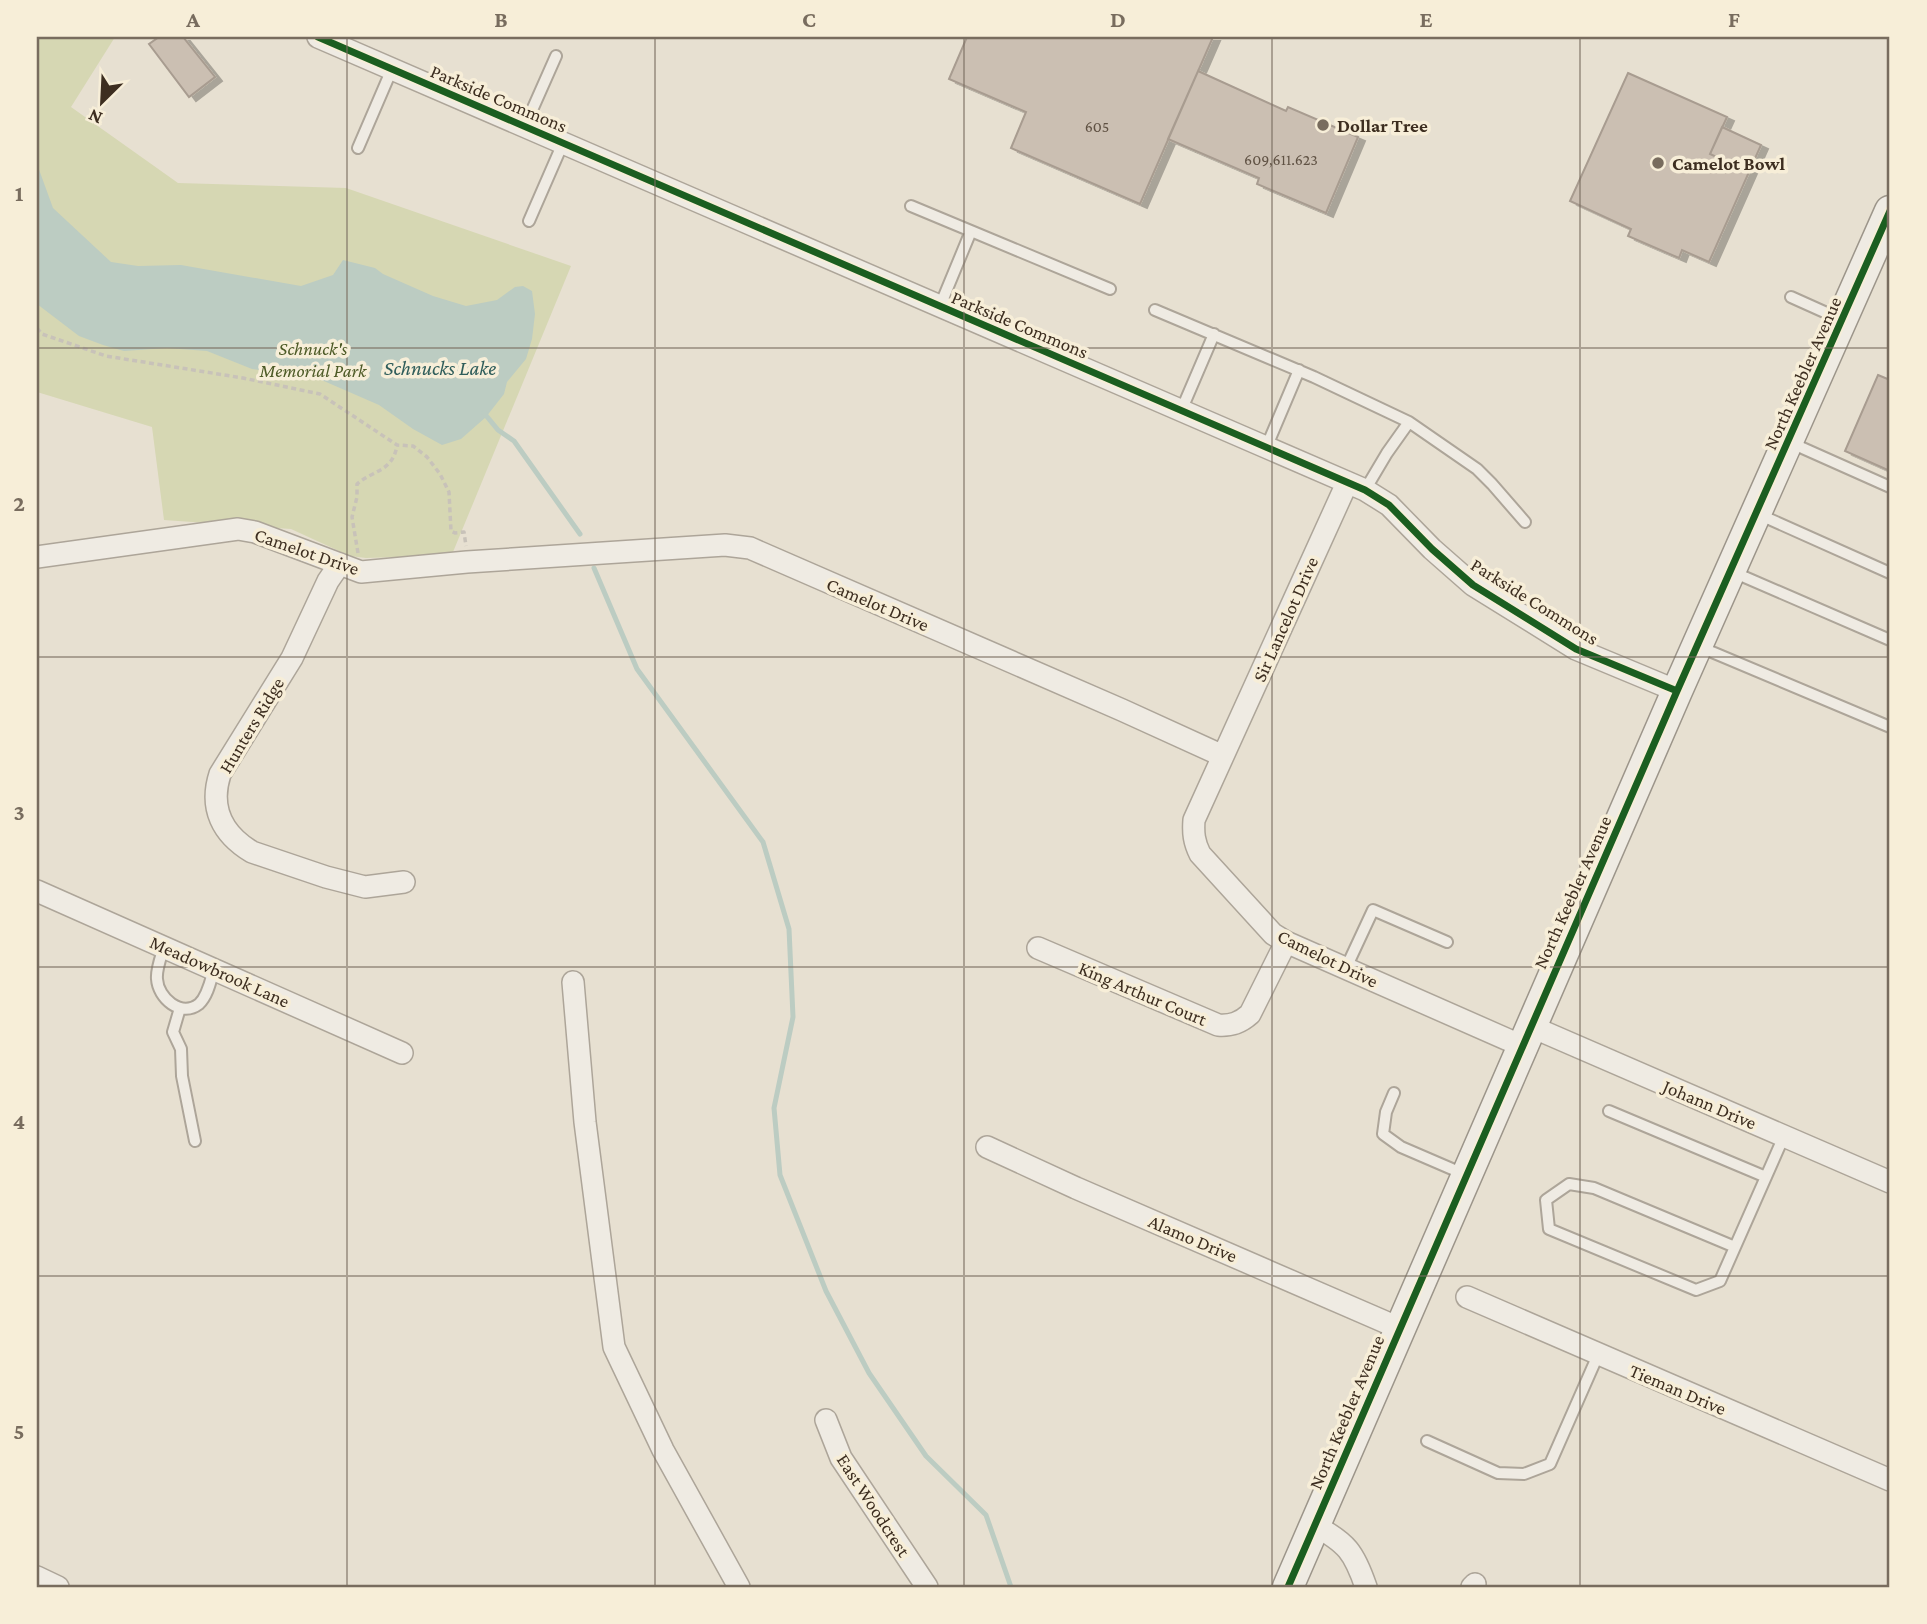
<svg xmlns="http://www.w3.org/2000/svg" width="1927" height="1624" viewBox="0 0 1927 1624" font-family="'Crimson Pro',serif">
  <style>
    .green { fill: #d6d7b3 }
    .water { fill: #bcccc2 }
    .lines { fill: none; stroke-linecap: round; stroke-linejoin: round }
    .stream { stroke: #bcccc2; stroke-width: 5 }
    .building { fill: #cbbfb2; stroke: #a89c90; stroke-width: 2; filter: url(#shadow) }
    .lane-casing { stroke: #ada599; stroke-width: 14 }
    .street-casing { stroke: #ada599; stroke-width: 24 }
    .secondary-casing { stroke: #9c958a; stroke-width: 33 }
    .path { stroke: #c8c2b9; stroke-width: 3.5; stroke-dasharray: 5 3.5; stroke-linecap: butt }
    .lane { stroke: #efebe3; stroke-width: 10 }
    .street { stroke: #efebe3; stroke-width: 21 }
    .secondary { stroke: #efebe3; stroke-width: 30 }
    .cycleway-casing { stroke: #f7eed8; stroke-width: 11 }
    .cycleway { stroke: #1b5e20; stroke-width: 7 }
    .grid { fill: none; stroke: #786c5e; stroke-width: 2; stroke-opacity: 0.55 }
    .poi-dot { fill: #786c5e; stroke: #f7eed8; stroke-width: 2.5 }
    .labels { text-anchor: middle; stroke-width: 7; stroke-linejoin: round; paint-order: stroke }
    .number-label { font-size: 16px; fill: #605244 }
    .street-label { font-size: 19px; fill: #3d2e20; stroke: #f7eed8 }
    .poi-label { font-size: 19px; font-weight: bold; fill: #3d2e20; stroke: #f7eed8; text-anchor: start }
    .park-label { font-size: 19px; font-style: italic; fill: #4d5a26; stroke: #f7eed8 }
    .water-label { font-size: 21px; font-style: italic; fill: #2f5d5a; stroke: #f7eed8 }
    .neatline { fill: none; stroke: #786c5e; stroke-width: 2.5 }
    .grid-label { font-size: 23px; text-anchor: middle; font-weight: bold; fill: #786c5e }
  </style>
  <defs>
    <filter id="shadow"><feDropShadow dx="7" dy="4" stdDeviation="0" flood-color="#0004"/></filter>
  </defs>
  <rect width="100%" height="100%" fill="#e7e0d1"/>
  <path class="green" d="M37 37H115L71 107 178 183 346 188 571 266 453 552 428 556 366 558 350 556 291 529 164 520 152 427 37 392Z"/>
  <path class="water" d="M37 164 53 208 111 262 138 266 181 265 301 286 333 275 343 260 375 268 383 274 433 296 466 306 497 300 515 287 523 286 532 291 535 314 532 339 526 359 507 382 504 394 486 417 461 439 442 445 413 429 379 405 317 378 252 369 207 351 167 348 124 351 103 345 79 336 37 304Z"/>
  <g class="lines">
    <path class="stream" d="M484 413 498 430 514 441 580 534
      M594 568 637 669 763 842 789 929 793 1017 774 1108 780 1175 826 1291 869 1373 926 1456 986 1515 1011 1587"/>
  </g>
  <path class="building" d="M159 37H183L215 77 189 97 149 44Z
    M967 37H1213L1140 204 1011 148 1026 112 949 79Z
    M1198 71 1286 111 1288 107 1358 137 1326 213 1257 184 1259 178 1168 139Z
    M1628 73 1727 117 1710 154 1749 172 1709 262 1682 250 1679 258 1628 236 1631 229 1570 201Z
    M1722 127 1761 145 1749 172 1710 154Z
    M1878 375 1890 380V471L1845 451Z"/>
  <g class="lines">
    <g class="lane-casing">
      <path id="lane" d="M525 126 556 56
        M358 148 392 69
        M911 206 971 231
        M529 221 563 143
        M1791 297 1840 319
        M940 306 971 231 1110 289
        M1155 310 1314 377 1409 422 1387 453 1365 490
        M1181 411 1214 334
        M1409 422 1477 469 1492 484 1525 522
        M1789 442 1890 487
        M1266 448 1299 370
        M1758 514 1890 573
        M1733 572 1890 640
        M1700 647 1890 727
        M164 947C161 957 156 969 157 979 158 998 181 1018 199 1004 208 996 211 979 214 969
        M1346 968 1373 910 1447 942
        M180 1008 173 1032 181 1049 182 1076 195 1141
        M1394 1093 1386 1112 1383 1134 1401 1147 1466 1175
        M1609 1111 1766 1177
        M1735 1247 1594 1188 1569 1184 1546 1200 1549 1229 1696 1290 1720 1281 1784 1136
        M1427 1441 1498 1473 1524 1474 1550 1464 1598 1355"/>
    </g>
    <g class="street-casing">
      <path id="street" d="M318 37 1365 490 1389 505 1432 549 1473 585 1576 649 1677 691
        M1347 483 1194 820C1193 833 1194 842 1200 854L1273 934 1286 942 1522 1046
        M37 557 238 529 255 532 361 572 467 562 725 545 750 548 1122 710 1223 756
        M339 565 328 581 292 658 220 774C209 808 222 834 252 852L326 877 365 887 404 882
        M37 891 402 1053
        M1038 948 1218 1025C1231 1026 1240 1023 1250 1014L1286 942
        M573 982 585 1122 614 1347 663 1450 739 1587
        M1530 1026 1890 1182
        M987 1147 1076 1188 1399 1328
        M1467 1297 1890 1480
        M826 1420 841 1458 927 1587
        M1314 1525C1347 1543 1354 1552 1366 1587
        M37 1577 58 1587
        M1472 1587 1475 1584"/>
    </g>
    <g class="secondary-casing">
      <path id="secondary" d="M1288 1587 1677 691 1890 211"/>
    </g>
    <path class="path" d="M37 328 42 334 106 356 243 378 320 394 397 445 413 446 427 457 440 474 449 492 451 531 455 533 464 532 466 546
      M358 553 352 517 357 497V484C373 470 392 472 397 446"/>
    <use href="#lane" class="lane"/>
    <use href="#street" class="street"/>
    <use href="#secondary" class="secondary"/>
    <g class="cycleway-casing">
      <path id="cycleway" d="M318 37 1365 490 1389 505 1432 549 1473 585 1576 649 1677 691
        M1288 1587 1677 691 1890 211"/>
    </g>
    <use href="#cycleway" class="cycleway"/>
  </g>
  <path class="grid" d="M347 37V1587M655 37V1587M964 37V1587M1272 37V1587M1580 37V1587M37 348H1890M37 657H1890M37 967H1890M37 1276H1890"/>
  <g class="poi-dot">
    <circle cx="1323" cy="125" r="7"/>
    <circle cx="1658" cy="163" r="7"/>
  </g>
  <g class="labels">
    <g class="number-label">
      <text x="1097" y="132">605</text>
      <text x="1281" y="165">609,611.623</text>
    </g>
    <g class="street-label">
      <text transform="translate(499 98) rotate(23)" y="7">Parkside Commons</text>
      <text transform="translate(1020 324) rotate(23)" y="7">Parkside Commons</text>
      <text transform="translate(1802 373) rotate(-66)" y="7">North Keebler Avenue</text>
      <text transform="translate(307 551) rotate(19)" y="7">Camelot Drive</text>
      <text transform="translate(1535 601) rotate(32)" y="7">Parkside Commons</text>
      <text transform="translate(878 604) rotate(23)" y="7">Camelot Drive</text>
      <text transform="translate(1285 619) rotate(-66)" y="7">Sir Lancelot Drive</text>
      <text transform="translate(251 725) rotate(-59)" y="7">Hunters Ridge</text>
      <text transform="translate(1572 892) rotate(-66)" y="7">North Keebler Avenue</text>
      <text transform="translate(1328 958) rotate(26)" y="7">Camelot Drive</text>
      <text transform="translate(220 971) rotate(24)" y="7">Meadowbrook Lane</text>
      <text transform="translate(1143 993) rotate(23)" y="7">King Arthur Court</text>
      <text transform="translate(1710 1104) rotate(23)" y="7">Johann Drive</text>
      <text transform="translate(1193 1238) rotate(23)" y="7">Alamo Drive</text>
      <text transform="translate(1678 1389) rotate(23)" y="7">Tieman Drive</text>
      <text transform="translate(1346 1412) rotate(-67)" y="7">North Keebler Avenue</text>
      <text transform="translate(874 1505) rotate(57)" y="7">East Woodcrest</text>
    </g>
    <g class="poi-label">
      <text x="1337" y="132">Dollar Tree</text>
      <text x="1672" y="170">Camelot Bowl</text>
    </g>
    <g class="park-label">
      <text x="313" y="355">Schnuck's<tspan x="313" dy="22">Memorial Park</tspan></text>
    </g>
    <g class="water-label">
      <text x="440" y="375">Schnucks Lake</text>
    </g>
  </g>
  <rect width="1927" height="1624" fill="none" stroke="#f7eed8" stroke-width="77"/>
  <g transform="translate(102 102) rotate(204)" stroke="#f7eed8" stroke-width="5" paint-order="stroke">
  <path d="M0-5L12 26L0 18L-12 26Z" fill="#3d2e20"/>
  <text y="-10" font-size="19" font-weight="bold" text-anchor="middle" fill="#3d2e20">N</text>
  </g>
  <rect x="38" y="38" width="1850" height="1548" class="neatline"/>
  <g class="grid-label">
    <text x="193" y="27">A</text>
    <text x="501" y="27">B</text>
    <text x="809" y="27">C</text>
    <text x="1118" y="27">D</text>
    <text x="1426" y="27">E</text>
    <text x="1734" y="27">F</text>
    <text x="19" y="201">1</text>
    <text x="19" y="511">2</text>
    <text x="19" y="820">3</text>
    <text x="19" y="1129">4</text>
    <text x="19" y="1439">5</text>
  </g>
</svg>
